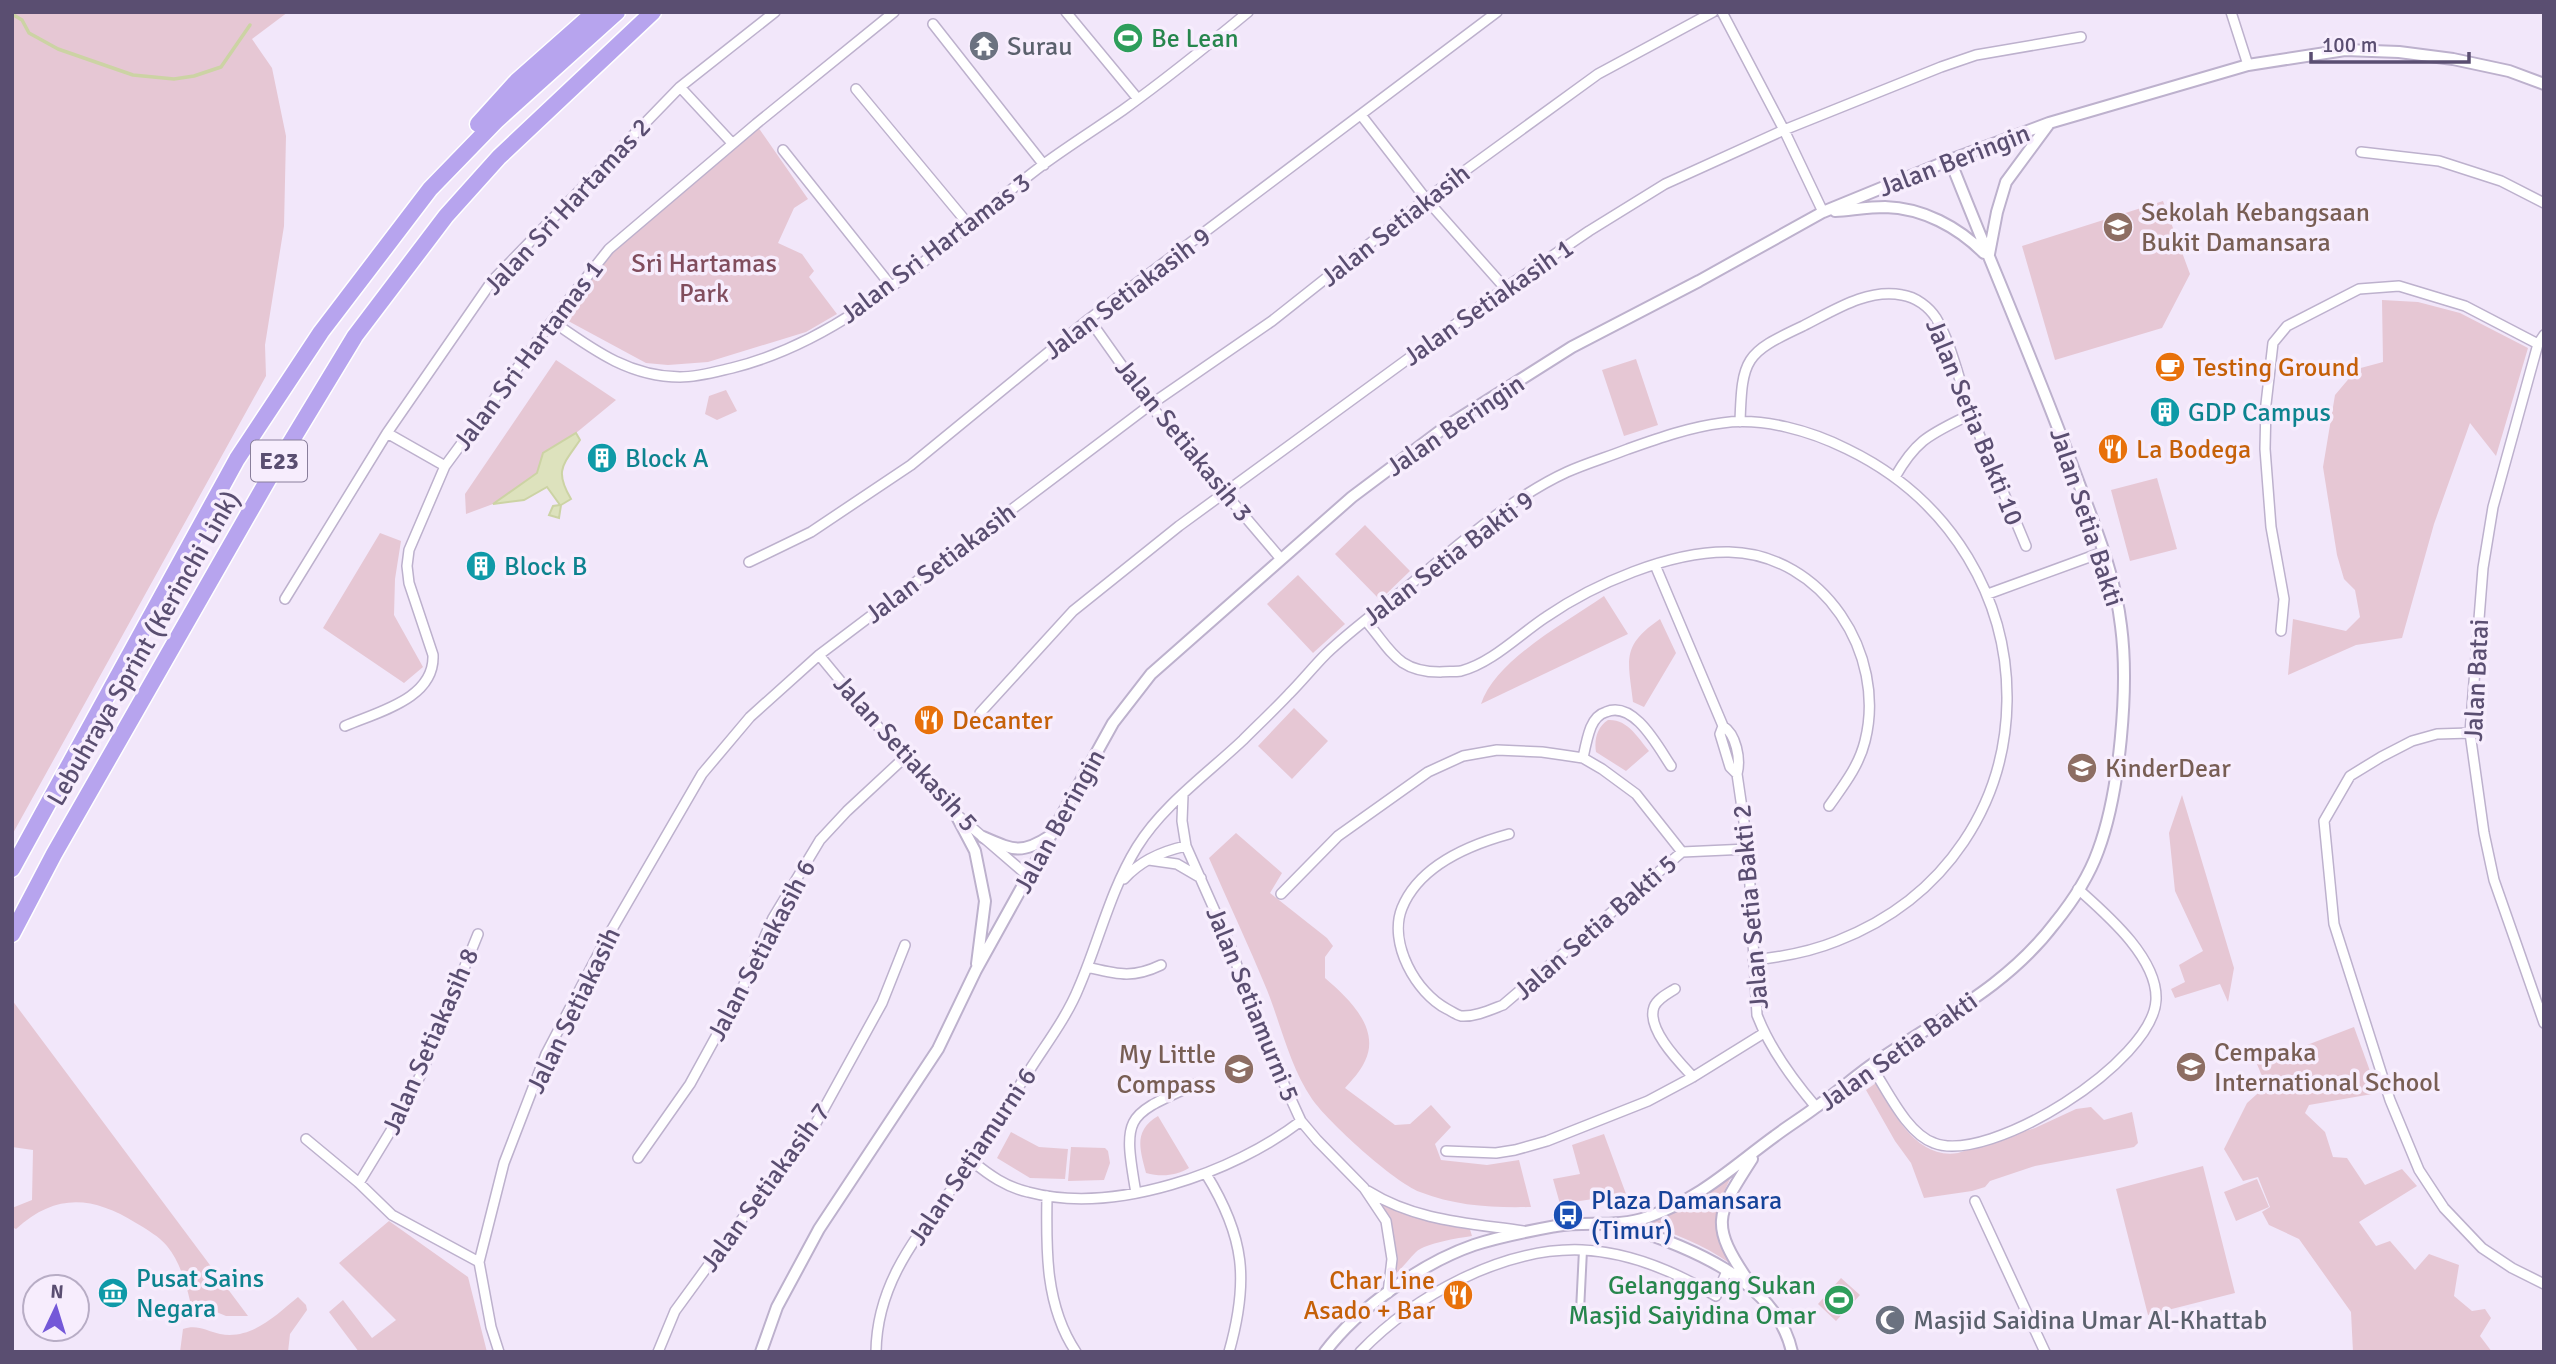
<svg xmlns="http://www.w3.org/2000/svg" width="2556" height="1364" viewBox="0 0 2556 1364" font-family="Signika,sans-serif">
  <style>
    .green { fill: #e6c7d4 }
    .water { fill: #dde2bd; stroke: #ccd3a4; stroke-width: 2 }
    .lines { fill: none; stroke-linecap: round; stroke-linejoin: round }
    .stream { stroke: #ccd3a4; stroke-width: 3.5 }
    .pedestrian-casing { stroke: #bdb1cd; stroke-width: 10 }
    .minor-casing { stroke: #bdb1cd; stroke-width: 12 }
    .tertiary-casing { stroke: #bdb1cd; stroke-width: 14 }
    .motorway-casing { stroke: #fff; stroke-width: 19 }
    .pedestrian { stroke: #fff; stroke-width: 6 }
    .minor { stroke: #fff; stroke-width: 9 }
    .tertiary { stroke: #fff; stroke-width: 10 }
    .motorway { stroke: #b7a4ee; stroke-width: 16 }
    .labels { text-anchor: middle; stroke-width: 7; stroke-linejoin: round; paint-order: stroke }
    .shield { fill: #f7edfd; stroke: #897e9b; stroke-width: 2 }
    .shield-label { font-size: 24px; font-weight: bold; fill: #5a4e71 }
    .leisure-label { font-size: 26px; fill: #27864d; stroke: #f7edfd; text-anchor: start }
    .worship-label { font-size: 26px; fill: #5b616d; stroke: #f7edfd; text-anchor: start }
    .street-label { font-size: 26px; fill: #5a4e71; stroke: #f7edfd }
    .education-label { font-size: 26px; fill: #785e54; stroke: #f7edfd; text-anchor: start }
    .park-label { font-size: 26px; fill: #814d5d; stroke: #f7edfd }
    .food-label { font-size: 26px; fill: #c56008; stroke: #f7edfd; text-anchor: start }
    .culture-label { font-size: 26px; fill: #0d838f; stroke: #f7edfd; text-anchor: start }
    .transit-label { font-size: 26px; fill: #164399; stroke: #f7edfd; text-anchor: start }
  </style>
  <rect width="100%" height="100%" fill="#f2e7fa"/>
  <path class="green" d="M12 12H288L252 39 272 68 286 136 284 226 265 345 266 376 12 835Z
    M758 127 808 199 794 208 778 243 802 254 814 271 809 277 837 314 806 332 708 362 668 365 646 363 559 316 610 250Z
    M2163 201 2190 274 2162 328 2055 360 2022 246Z
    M2382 300 2418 302 2460 313 2528 348 2496 456 2470 423 2434 524 2402 638 2356 645 2288 675 2293 619 2346 631 2360 617 2355 590 2344 579 2337 555 2323 467 2335 395 2357 369 2383 362Z
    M1636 359 1658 425 1624 436 1602 370Z
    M556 360 616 400 576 433 543 453 537 473 493 504 466 514 465 494Z
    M726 390 737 411 717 420 705 414 709 396Z
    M2157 478 2177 549 2130 561 2111 490Z
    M1365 525 1410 571 1380 600 1335 554Z
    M380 533 401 541 395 579 394 615 423 667 404 683 323 628Z
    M1298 575 1345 624 1313 653 1267 604Z
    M1604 596 1628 634 1481 704C1495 660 1567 622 1604 596Z
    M1660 619 1676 653 1644 707 1633 702C1628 659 1621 646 1660 619Z
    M1294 708 1328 741 1292 779 1258 746Z
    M1608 720C1628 719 1638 738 1649 751L1626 771 1596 752C1594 740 1597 727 1608 720Z
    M2182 795 2234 968 2228 1002 2220 984 2175 998 2171 989 2185 982 2179 965 2203 951 2175 891 2169 833Z
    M1236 833 1282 873 1270 893 1327 938 1333 946 1325 957V978C1348 998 1381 1028 1365 1061 1360 1072 1352 1080 1345 1088L1395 1125 1410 1124 1431 1105 1451 1127 1435 1144 1441 1160 1487 1165 1519 1160 1531 1207C1494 1208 1455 1206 1420 1192 1394 1182 1328 1122 1312 1099 1290 1067 1281 1025 1267 990 1249 946 1228 902 1209 858Z
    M12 1000 248 1316H226L190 1301C186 1283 179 1260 167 1246 160 1237 146 1229 136 1223 92 1196 56 1193 16 1229L12 1227V1208L32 1200 33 1150 12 1147Z
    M2354 1027 2378 1093 2309 1105 2305 1113 2325 1132 2333 1157 2347 1158 2365 1185 2402 1169 2417 1186 2359 1222 2376 1246 2390 1241 2415 1270 2429 1254 2459 1265 2454 1296 2472 1311 2485 1309 2491 1318 2480 1336 2492 1352H2353L2351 1312 2299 1239 2269 1225 2262 1212 2270 1207 2258 1177 2243 1181 2224 1149 2247 1103 2266 1086 2257 1064Z
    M1876 1083C1893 1113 1917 1160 1958 1153L2035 1128 2076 1109 2091 1107 2104 1120 2132 1112 2138 1143 2134 1147 2124 1149 2035 1166 1990 1181 1985 1187 1972 1191 1924 1198 1911 1163 1895 1141 1866 1090Z
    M1158 1116 1189 1168C1176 1176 1161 1177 1146 1173 1140 1149 1133 1131 1158 1116Z
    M1011 1132 1039 1147 1068 1149 1065 1179 1030 1178 997 1158Z
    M1604 1134 1626 1194 1560 1204 1553 1179 1580 1174 1572 1145Z
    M1071 1147 1105 1148 1108 1151 1110 1163 1104 1180 1068 1181Z
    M2203 1166 2235 1293 2148 1315 2116 1189Z
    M1731 1177C1713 1214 1711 1229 1731 1264 1702 1244 1675 1233 1641 1224 1675 1214 1702 1199 1731 1177Z
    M2257 1179 2269 1207 2236 1221 2224 1192Z
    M1375 1197C1403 1217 1436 1220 1469 1226L1472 1236C1458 1238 1426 1243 1416 1252 1408 1260 1401 1270 1392 1277L1394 1260Z
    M389 1221 468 1277 487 1352H359L329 1312 343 1300 372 1338 396 1320 339 1263Z
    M1841 1278 1860 1295 1836 1321 1818 1304Z
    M298 1297 306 1305 307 1310 290 1334 288 1352H180L183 1329C197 1324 207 1331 220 1334 252 1340 276 1315 298 1297Z"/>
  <path class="water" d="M576 433 580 440C563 465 554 470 571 499L561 505 559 518 549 515 553 506 560 505 547 487 524 500 493 504 537 473 543 453Z"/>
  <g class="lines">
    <path class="stream" d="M12 14 22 20 29 33 58 49 133 75 174 79 194 76 221 67 250 25"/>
    <g class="pedestrian-casing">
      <path id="pedestrian" d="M1580 1311 1583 1250"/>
    </g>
    <g class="minor-casing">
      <path id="minor" d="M1066 12 1138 99
        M1722 12 1784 130 1823 212
        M2231 12 2248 65
        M933 24 1044 165
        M680 87 732 143
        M856 89 969 225
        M1361 115 1426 199 1505 288
        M783 150 892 287
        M2361 152 2439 161 2501 181 2544 203
        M1089 319 1150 405 1281 559
        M552 321C592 349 629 377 680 377 698 377 715 372 732 368 857 337 945 238 1044 164 1070 145 1097 128 1123 110 1166 79 1207 46 1248 12
        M2544 335 2538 344 2493 507 2483 568 2470 733 2484 833 2494 880 2544 1023
        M1740 422C1742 358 1745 353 1803 326 1833 311 1867 288 1902 295 1916 297 1929 307 1936 318 1952 344 1960 385 1971 414 1988 458 2008 502 2026 546
        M387 433 445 466
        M1895 477C1918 437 1932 434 1971 414
        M749 562 811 532 911 465 1089 319 1497 12
        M1655 565 1723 726C1736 734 1741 759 1737 774L1748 849 1757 1015C1770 1049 1793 1080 1816 1107
        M1988 594 2103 552
        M285 599 387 433 492 281 680 87 775 12
        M1366 621C1391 650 1397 672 1440 672 1446 671 1454 672 1461 671 1492 663 1520 634 1546 617 1594 584 1670 551 1729 552 1823 554 1887 654 1865 741 1859 766 1843 786 1829 806
        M2281 631 2284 599 2271 527 2265 449 2266 404 2273 343 2287 326 2359 289 2399 286 2465 306 2538 344
        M819 655 904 758 955 813 1028 876
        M980 713 1073 611 1179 526 1505 288 1589 231 1665 184 1784 130 1941 67 1976 55 2081 37
        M345 726C377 712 435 699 433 655L409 583 407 566 409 550 445 466 552 321 609 249 756 124 894 12
        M1723 726 1720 734 1730 767 1737 774
        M2470 733 2437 734 2412 741 2381 757 2350 776 2324 821 2334 924 2390 1100 2419 1170 2444 1208 2482 1248 2512 1268 2544 1284
        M1583 758C1585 748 1587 737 1591 727 1594 720 1599 714 1606 712 1634 700 1658 747 1671 766
        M1183 795 1182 821 1186 846 1230 945 1257 1025 1301 1121 1317 1140 1364 1188 1386 1221 1392 1259 1388 1293
        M1509 834C1469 845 1419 866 1402 908 1388 943 1416 993 1447 1009 1451 1011 1457 1015 1461 1016 1475 1017 1490 1010 1503 1005L1682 852 1748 849
        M1149 860 1177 864 1201 878
        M1124 879C1140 861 1163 851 1186 846
        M1281 894 1338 836 1428 772 1463 756 1497 750 1542 752 1563 755 1583 758 1602 769 1636 794 1682 852
        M1087 967C1117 974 1132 979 1161 965
        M1675 989C1667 994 1657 999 1654 1007 1646 1029 1680 1063 1693 1077
        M1871 1066C1887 1089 1906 1133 1934 1143 1989 1165 2153 1062 2156 1000 2158 958 2106 914 2078 889
        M306 1139 359 1183 392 1215 479 1262
        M1446 1151 1496 1153 1515 1150 1547 1141 1648 1101 1693 1077 1764 1033
        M638 1158 690 1084 742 989 773 918 820 840 847 811 904 758
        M972 1161C989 1175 1006 1187 1028 1192 1114 1215 1233 1173 1301 1121
        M1206 1174C1245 1237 1249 1281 1229 1352
        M359 1183 401 1114 422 1072 478 934
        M1368 1191C1416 1221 1469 1223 1523 1231
        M1136 1193C1122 1113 1126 1116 1198 1083
        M1047 1196C1046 1249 1045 1306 1076 1352
        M1975 1201 2045 1352
        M499 1352 491 1327 479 1262 504 1163 546 1054 604 943 702 774 750 717 819 655 1150 405 1272 321 1426 199 1598 74 1713 12
        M658 1352 675 1311 756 1200 816 1123 882 1003 905 945
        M876 1352C877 1272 930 1223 971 1162 991 1133 1009 1101 1029 1071 1046 1044 1067 1017 1079 987 1099 941 1110 891 1137 847 1163 805 1207 774 1243 740 1258 725 1274 710 1289 694 1302 681 1313 667 1326 654 1349 632 1376 612 1401 592 1452 551 1508 499 1567 472 1587 463 1608 457 1628 449 1659 438 1690 427 1722 423 1763 417 1811 431 1847 449 2062 553 2062 853 1837 941 1810 952 1782 957 1753 960
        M1360 1352C1414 1296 1503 1247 1582 1250 1629 1252 1676 1272 1716 1296L1727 1271"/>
    </g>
    <g class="tertiary-casing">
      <path id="tertiary" d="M1835 211C1851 210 1868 207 1885 207 1923 208 1958 227 1984 253
        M1989 254 1997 212 2006 182 2048 125
        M955 813 975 851 985 901 977 964
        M983 837C1013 850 1021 855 1050 836
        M1622 1225C1684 1245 1776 1279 1792 1352
        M1749 1282C1709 1224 1716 1215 1752 1159
        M761 1352 777 1307 819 1229 938 1049 976 970 1113 723 1151 674 1352 497 1444 428 1572 347 1699 281 1823 212 1950 160 2049 123 2248 65 2345 50 2399 52 2453 59 2509 71 2544 84
        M1325 1352C1358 1308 1422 1263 1474 1245 1501 1236 1529 1231 1556 1226 1588 1221 1617 1228 1648 1217 1701 1198 1731 1168 1775 1136 1788 1126 1803 1117 1816 1107 1835 1094 1852 1079 1870 1066 1936 1020 2005 989 2055 923 2072 902 2089 876 2098 851 2120 792 2129 687 2121 626 2115 573 2093 522 2075 473 2036 367 1991 264 1950 160"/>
    </g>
    <g class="motorway-casing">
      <path id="motorway" d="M478 124 517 81 595 12
        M12 869 237 459 321 332 430 189 497 120 617 12
        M12 934 54 854 269 478 355 336 446 216 499 157 653 12"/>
    </g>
    <use href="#pedestrian" class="pedestrian"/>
    <use href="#minor" class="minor"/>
    <use href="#tertiary" class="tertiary"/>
    <use href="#motorway" class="motorway"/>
  </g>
  <defs>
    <g id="stadium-disc" transform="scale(1.575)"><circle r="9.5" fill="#2e9e5b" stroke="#f7edfd"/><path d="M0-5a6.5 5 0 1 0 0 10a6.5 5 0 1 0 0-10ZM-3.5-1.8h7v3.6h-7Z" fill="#fff"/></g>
    <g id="temple-disc" transform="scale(1.575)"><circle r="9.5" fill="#6b7280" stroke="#f7edfd"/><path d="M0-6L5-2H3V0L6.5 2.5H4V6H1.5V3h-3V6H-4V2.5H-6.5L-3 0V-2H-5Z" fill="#fff"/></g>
    <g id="school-disc" transform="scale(1.575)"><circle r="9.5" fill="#8d6e63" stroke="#f7edfd"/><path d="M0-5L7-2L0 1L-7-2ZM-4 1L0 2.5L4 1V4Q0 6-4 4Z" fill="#fff"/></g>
    <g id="cafe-disc" transform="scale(1.575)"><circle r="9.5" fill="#e8710a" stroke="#f7edfd"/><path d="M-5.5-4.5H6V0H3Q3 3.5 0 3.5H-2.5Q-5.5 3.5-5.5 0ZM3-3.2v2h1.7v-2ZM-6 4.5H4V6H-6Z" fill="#fff"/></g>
    <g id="building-disc" transform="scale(1.575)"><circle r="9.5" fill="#0f9aa8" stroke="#f7edfd"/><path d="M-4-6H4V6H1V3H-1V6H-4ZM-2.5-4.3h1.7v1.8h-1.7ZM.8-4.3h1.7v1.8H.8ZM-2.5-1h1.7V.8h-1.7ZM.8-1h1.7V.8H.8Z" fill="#fff"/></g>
    <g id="restaurant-disc" transform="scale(1.575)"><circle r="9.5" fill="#e8710a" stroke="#f7edfd"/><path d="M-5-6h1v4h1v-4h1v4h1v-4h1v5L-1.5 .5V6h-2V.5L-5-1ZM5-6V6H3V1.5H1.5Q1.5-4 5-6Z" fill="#fff"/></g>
    <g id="bus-disc" transform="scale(1.575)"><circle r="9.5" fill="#1a4fb4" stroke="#f7edfd"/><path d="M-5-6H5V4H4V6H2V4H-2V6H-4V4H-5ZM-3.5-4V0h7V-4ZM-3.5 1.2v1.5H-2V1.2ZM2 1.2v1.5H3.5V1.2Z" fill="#fff"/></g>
    <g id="museum-disc" transform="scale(1.575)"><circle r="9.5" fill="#0f9aa8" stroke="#f7edfd"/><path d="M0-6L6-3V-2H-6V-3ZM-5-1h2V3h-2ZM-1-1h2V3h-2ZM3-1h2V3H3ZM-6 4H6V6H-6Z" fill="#fff"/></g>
    <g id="mosque-disc" transform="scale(1.575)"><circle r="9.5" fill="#6b7280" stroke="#f7edfd"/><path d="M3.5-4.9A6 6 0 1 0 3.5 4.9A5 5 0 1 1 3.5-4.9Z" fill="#fff"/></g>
  </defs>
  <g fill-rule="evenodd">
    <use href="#stadium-disc" x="1128" y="38"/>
    <use href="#temple-disc" x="984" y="46"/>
    <use href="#school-disc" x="2118" y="227"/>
    <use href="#cafe-disc" x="2170" y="367"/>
    <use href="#building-disc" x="2165" y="412"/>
    <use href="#restaurant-disc" x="2113" y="449"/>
    <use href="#building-disc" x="602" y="458"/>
    <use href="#building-disc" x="481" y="566"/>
    <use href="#restaurant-disc" x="929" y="720"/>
    <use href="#school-disc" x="2082" y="768"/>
    <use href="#school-disc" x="2191" y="1067"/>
    <use href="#school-disc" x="1239" y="1069"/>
    <use href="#bus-disc" x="1568" y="1215"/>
    <use href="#museum-disc" x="113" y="1293"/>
    <use href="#restaurant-disc" x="1458" y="1295"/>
    <use href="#stadium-disc" x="1839" y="1300"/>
    <use href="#mosque-disc" x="1890" y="1320"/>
  </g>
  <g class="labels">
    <rect class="shield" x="251" y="440.5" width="56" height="41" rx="5"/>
    <g class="shield-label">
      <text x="279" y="469">E23</text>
    </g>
    <g class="leisure-label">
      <text x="1151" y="47">Be Lean</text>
      <text x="1816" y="1294" text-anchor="end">Gelanggang Sukan<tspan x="1816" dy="30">Masjid Saiyidina Omar</tspan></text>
    </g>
    <g class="worship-label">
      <text x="1007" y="55">Surau</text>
      <text x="1913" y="1329">Masjid Saidina Umar Al-Khattab</text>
    </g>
    <g class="street-label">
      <text transform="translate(1954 160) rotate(-21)" y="9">Jalan Beringin</text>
      <text transform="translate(567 206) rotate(-47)" y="9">Jalan Sri Hartamas 2</text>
      <text transform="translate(1395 225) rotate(-38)" y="9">Jalan Setiakasih</text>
      <text transform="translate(935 248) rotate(-37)" y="9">Jalan Sri Hartamas 3</text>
      <text transform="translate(1127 293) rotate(-37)" y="9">Jalan Setiakasih 9</text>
      <text transform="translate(1488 302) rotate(-35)" y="9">Jalan Setiakasih 1</text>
      <text transform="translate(528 355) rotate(-53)" y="9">Jalan Sri Hartamas 1</text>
      <text transform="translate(1975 422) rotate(68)" y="9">Jalan Setia Bakti 10</text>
      <text transform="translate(1455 425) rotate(-34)" y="9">Jalan Beringin</text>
      <text transform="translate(1184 440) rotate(51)" y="9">Jalan Setiakasih 3</text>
      <text transform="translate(2087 517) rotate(72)" y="9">Jalan Setia Bakti</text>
      <text transform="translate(1448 558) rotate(-37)" y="9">Jalan Setia Bakti 9</text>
      <text transform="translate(940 563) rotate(-37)" y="9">Jalan Setiakasih</text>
      <text transform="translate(143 648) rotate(-60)" y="9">Lebuhraya Sprint (Kerinchi Link)</text>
      <text transform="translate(2476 680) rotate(-87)" y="9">Jalan Batai</text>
      <text transform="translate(906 753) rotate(48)" y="9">Jalan Setiakasih 5</text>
      <text transform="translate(1059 821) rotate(-61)" y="9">Jalan Beringin</text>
      <text transform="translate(1750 907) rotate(-95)" y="9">Jalan Setia Bakti 2</text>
      <text transform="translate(1595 927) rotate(-41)" y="9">Jalan Setia Bakti 5</text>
      <text transform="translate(761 950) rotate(-62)" y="9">Jalan Setiakasih 6</text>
      <text transform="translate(1253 1004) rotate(68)" y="9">Jalan Setiamurni 5</text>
      <text transform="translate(573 1010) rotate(-64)" y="9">Jalan Setiakasih</text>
      <text transform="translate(430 1041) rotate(-66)" y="9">Jalan Setiakasih 8</text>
      <text transform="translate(1898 1051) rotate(-35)" y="9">Jalan Setia Bakti</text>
      <text transform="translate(972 1156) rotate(-56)" y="9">Jalan Setiamurni 6</text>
      <text transform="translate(765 1187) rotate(-54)" y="9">Jalan Setiakasih 7</text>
    </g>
    <g class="education-label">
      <text x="2141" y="221">Sekolah Kebangsaan<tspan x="2141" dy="30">Bukit Damansara</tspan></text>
      <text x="2105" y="777">KinderDear</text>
      <text x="2214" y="1061">Cempaka<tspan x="2214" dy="30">International School</tspan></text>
      <text x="1216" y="1063" text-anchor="end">My Little<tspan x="1216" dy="30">Compass</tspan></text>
    </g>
    <g class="park-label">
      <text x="704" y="272">Sri Hartamas<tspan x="704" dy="30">Park</tspan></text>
    </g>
    <g class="food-label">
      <text x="2193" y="376">Testing Ground</text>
      <text x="2136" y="458">La Bodega</text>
      <text x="952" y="729">Decanter</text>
      <text x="1435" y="1289" text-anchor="end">Char Line<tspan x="1435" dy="30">Asado + Bar</tspan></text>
    </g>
    <g class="culture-label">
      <text x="2188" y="421">GDP Campus</text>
      <text x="625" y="467">Block A</text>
      <text x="504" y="575">Block B</text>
      <text x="136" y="1287">Pusat Sains<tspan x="136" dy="30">Negara</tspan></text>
    </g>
    <g class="transit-label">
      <text x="1591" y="1209">Plaza Damansara<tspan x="1591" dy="30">(Timur)</tspan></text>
    </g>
  </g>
  <rect width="2556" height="1364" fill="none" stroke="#5a4e71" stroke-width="28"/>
  <g transform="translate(56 1308) rotate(4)"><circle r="33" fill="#f7edfd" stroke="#b8adc5" stroke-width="2"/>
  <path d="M0-5L12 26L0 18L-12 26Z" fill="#7458d8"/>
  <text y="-10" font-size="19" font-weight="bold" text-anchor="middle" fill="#5a4e71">N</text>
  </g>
  <path d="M2311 52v10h158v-10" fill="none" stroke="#5a4e71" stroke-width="3.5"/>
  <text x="2322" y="52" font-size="21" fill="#5a4e71" stroke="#f7edfd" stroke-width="5" paint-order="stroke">100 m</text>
</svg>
